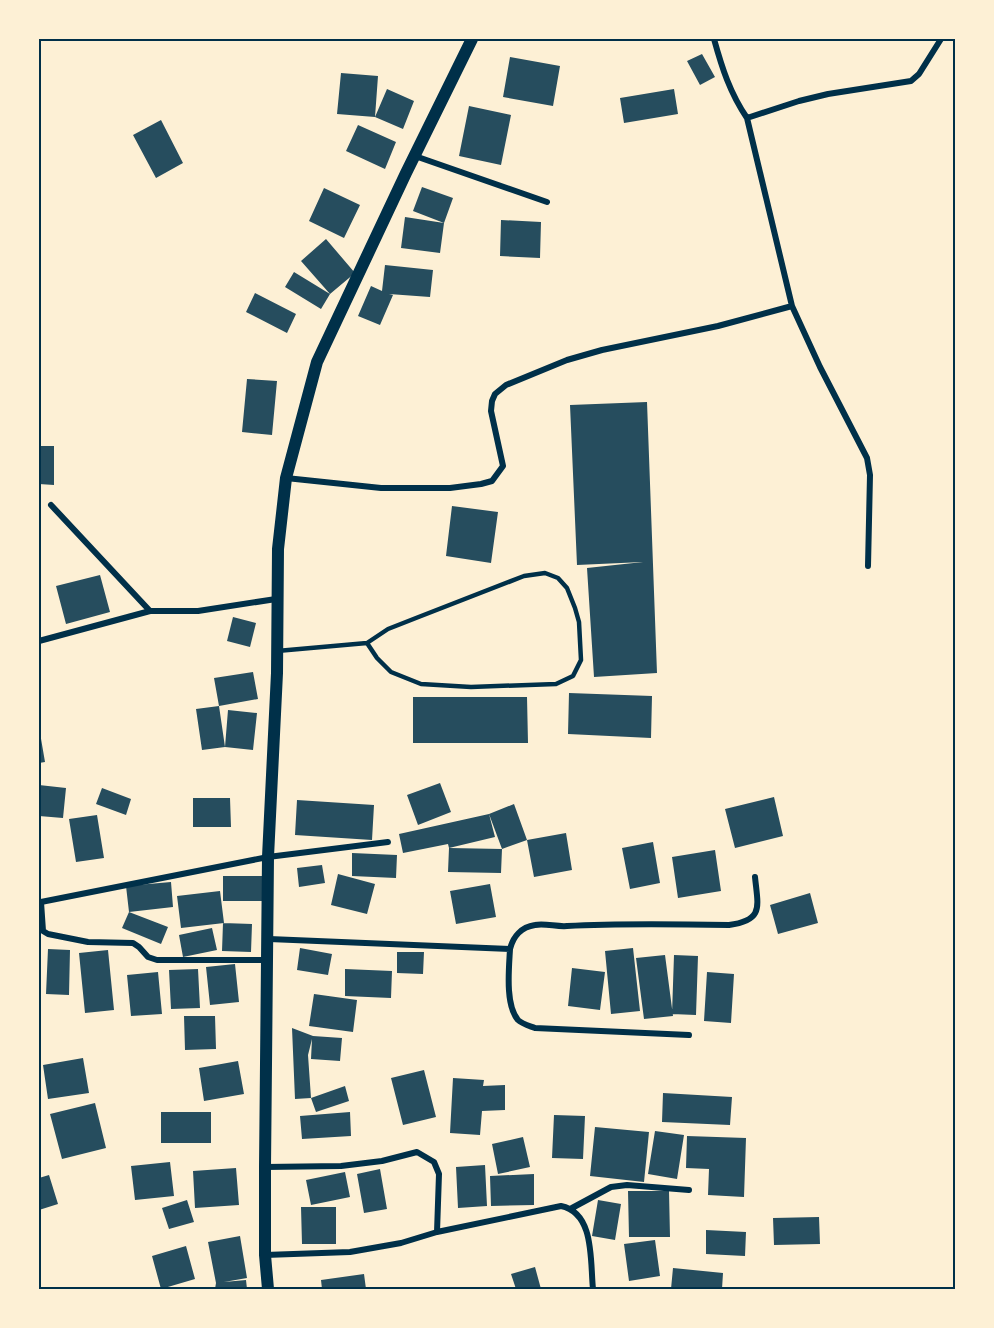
<svg xmlns="http://www.w3.org/2000/svg" width="994" height="1328" viewBox="0 0 994 1328" font-family="Barlow,sans-serif">
  <style>
    .building { fill: #264d5e }
    .lines { fill: none; stroke-linecap: round; stroke-linejoin: round }
    .service { stroke: #003049; stroke-width: 4.5 }
    .minor { stroke: #003049; stroke-width: 6 }
    .secondary { stroke: #003049; stroke-width: 12 }
    .neatline { fill: none; stroke: #003049; stroke-width: 2 }
  </style>
  <rect width="100%" height="100%" fill="#fdf0d5"/>
  <path class="building" d="M702 54 715 77 700 85 687 61Z
    M510 57 560 66 553 106 503 97Z
    M341 73 378 76 375 117 387 89 414 101 403 129 375 117 337 114Z
    M674 89 678 114 624 123 620 98Z
    M469 106 511 115 501 165 459 156Z
    M161 120 183 163 156 178 133 135Z
    M358 125 396 142 385 169 346 151Z
    M422 187 453 198 444 223 413 211Z
    M324 188 360 205 344 238 309 221Z
    M405 217 444 223 440 253 401 248Z
    M501 220 541 222 540 258 500 256Z
    M326 239 355 273 330 294 301 261Z
    M385 265 433 270 430 297 389 294 393 295 380 325 358 316 371 286 382 291Z
    M294 272 330 294 321 309 285 287Z
    M255 293 296 314 287 333 246 312Z
    M247 379 277 381 272 435 242 432Z
    M647 402 657 673 594 677 587 568 643 562 577 565 570 405Z
    M39 446H54V485L39 484Z
    M452 506 498 512 491 563 446 556Z
    M100 575 110 612 66 624 56 586Z
    M233 617 256 623 250 647 227 641Z
    M253 672 258 699 219 706 214 678Z
    M569 693 652 696 651 738 568 734Z
    M413 697H527L528 743H413Z
    M219 706 225 747 202 750 196 709Z
    M228 710 257 713 253 750 225 747Z
    M39 727 45 762 39 763Z
    M440 783 451 812 418 825 407 795Z
    M39 785 66 788 63 818 39 816Z
    M102 788 131 799 126 815 96 804Z
    M774 797 783 836 735 848 725 809Z
    M193 798H230L231 827H193Z
    M297 800 374 805 372 840 295 835Z
    M514 804 527 840 502 849 489 814Z
    M489 814 495 837 449 848 448 844 403 853 399 834Z
    M97 815 104 858 76 862 69 819Z
    M566 833 572 870 534 877 527 840Z
    M653 842 660 883 630 889 622 848Z
    M449 848 502 849 501 873 448 872Z
    M715 850 721 891 678 898 672 857Z
    M352 853 397 855 396 878 352 876Z
    M322 865 325 883 299 887 297 868Z
    M338 874 375 884 367 914 331 905Z
    M223 876H263V901H223Z
    M171 882 173 907 129 912 168 927 161 944 122 928 129 912 126 886Z
    M490 884 496 917 456 924 450 891Z
    M220 891 224 923 181 928 177 896Z
    M810 893 818 923 778 934 770 905Z
    M223 923 252 924 251 952 222 951Z
    M212 928 217 950 183 957 179 935Z
    M300 948 332 954 328 975 297 970Z
    M633 948 640 1011 611 1014 605 951Z
    M48 949 70 950 69 995 46 994Z
    M108 950 114 1010 85 1013 79 953Z
    M397 952H424L423 974 397 973Z
    M665 955 673 1016 644 1019 636 958Z
    M674 955 698 956 696 1015 672 1014Z
    M235 964 239 1002 210 1005 206 967Z
    M572 968 605 972 600 1010 568 1006Z
    M198 969 200 1008 171 1009 169 970Z
    M345 969 392 971 391 998 345 996Z
    M158 972 162 1014 131 1016 127 975Z
    M707 972 734 974 731 1023 704 1021Z
    M314 994 357 1000 353 1032 309 1026Z
    M184 1016H215L216 1049 185 1050Z
    M292 1028 313 1036 342 1038 340 1061 311 1059 312 1039 308 1055 311 1098 345 1086 349 1101 316 1112 311 1098 295 1099Z
    M83 1058 89 1093 48 1099 43 1065Z
    M238 1061 244 1094 204 1101 199 1068Z
    M424 1070 436 1117 403 1125 391 1078Z
    M453 1078 484 1080 483 1086 505 1085V1110L482 1111 480 1135 450 1133Z
    M663 1093 732 1097 730 1125 662 1122Z
    M95 1103 106 1148 62 1159 50 1114Z
    M161 1112H211V1143H161Z
    M350 1112 351 1136 302 1139 300 1116Z
    M554 1115 585 1116 583 1159 552 1158Z
    M595 1127 649 1132 644 1182 590 1176Z
    M655 1131 684 1135 677 1179 648 1174Z
    M687 1136 746 1138 744 1197 708 1195 709 1169 686 1168Z
    M523 1137 530 1167 498 1174 492 1144Z
    M170 1162 174 1196 135 1200 131 1166Z
    M485 1165 487 1206 458 1208 456 1167Z
    M236 1168 239 1205 195 1208 193 1171Z
    M380 1169 387 1209 364 1213 357 1174Z
    M345 1172 350 1197 311 1205 306 1180Z
    M534 1174V1205L491 1206 490 1176Z
    M49 1175 58 1204 39 1210V1178Z
    M628 1191H669L670 1237H629Z
    M187 1200 194 1222 169 1229 162 1208Z
    M598 1200 621 1204 615 1240 592 1236Z
    M301 1207H336V1244H302Z
    M819 1217 820 1244 774 1245 773 1218Z
    M706 1230 746 1232 745 1256 706 1254Z
    M240 1236 247 1278 224 1282 246 1280 247 1289H215L216 1283 208 1242Z
    M655 1240 660 1276 629 1281 624 1244Z
    M186 1246 195 1279 161 1289 152 1256Z
    M535 1267 541 1289H516L511 1274Z
    M673 1268 723 1273 722 1289H671Z
    M364 1274 366 1289H322L321 1280Z"/>
  <g class="lines">
    <path class="service" d="M277 651 367 643 388 629 416 618 524 576 545 573 558 578 567 588 575 608 579 622 581 660 573 676 556 684 471 687 421 684 391 672 377 658 367 643"/>
    <path class="minor" d="M714 39C722 68 730 93 747 118L792 306 820 367 867 458 870 475 868 566
      M747 118 799 101 828 94 911 81 919 74 941 39
      M415 156 547 202
      M286 478 381 488H450L481 484 492 481 503 466 491 411 492 401 495 394 506 385 567 360 602 350 718 326 792 306
      M51 505 150 611
      M39 641 150 611H198L276 599
      M39 902H41L43 931 48 934 88 942 133 943 139 947 148 957 157 960H268
      M41 902 268 857 388 842
      M269 939 510 949C509 968 505 1005 518 1020 522 1024 530 1026 535 1028L689 1035
      M510 949C513 937 521 927 535 925 545 923 557 927 567 926 621 923 675 924 729 925 764 920 758 907 755 877
      M265 1167 341 1166 382 1161 417 1152 434 1162 439 1174 437 1232
      M572 1208 611 1187 627 1185 689 1190
      M265 1255 350 1252 401 1243 437 1232 561 1206C595 1213 590 1261 593 1289"/>
    <path class="secondary" d="M268 1289 265 1255V1167L268 857 277 673 278 549 286 478 317 362 406 173 472 39"/>
  </g>
  <rect width="994" height="1328" fill="none" stroke="#fdf0d5" stroke-width="81"/>
  <rect x="40" y="40" width="914" height="1248" class="neatline"/>
</svg>
